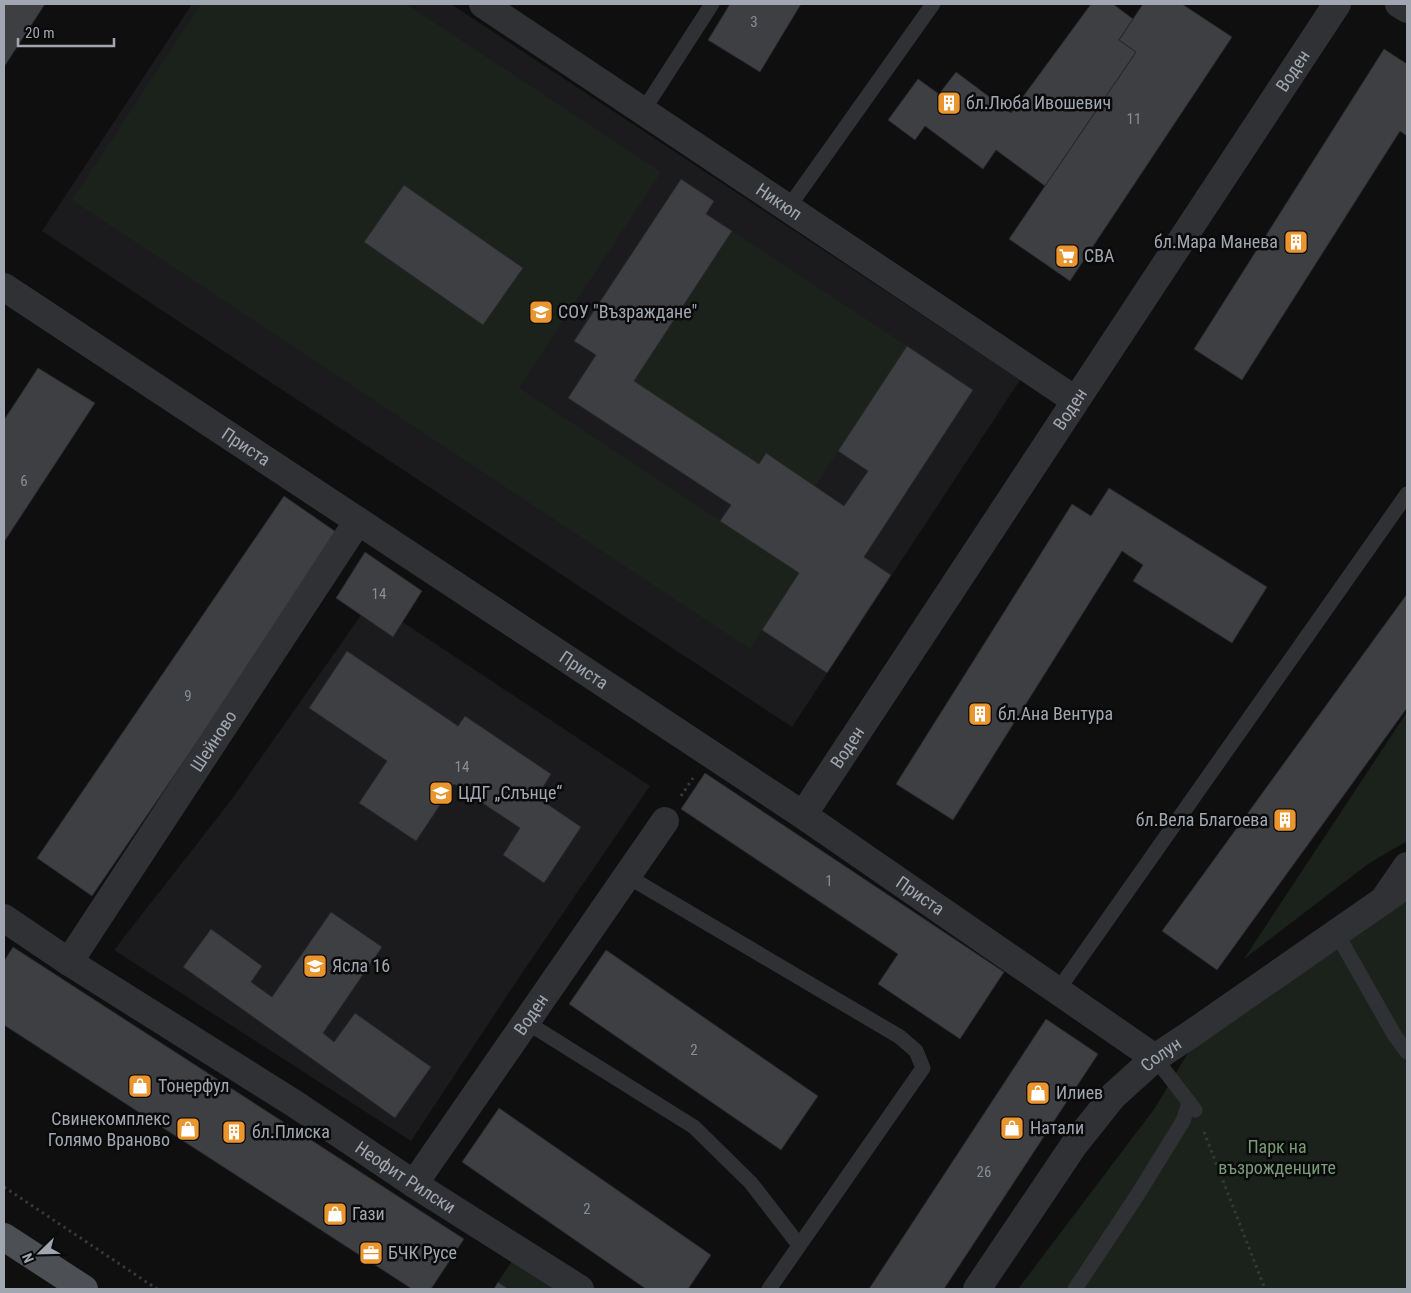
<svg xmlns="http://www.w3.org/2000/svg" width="1411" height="1293" viewBox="0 0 1411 1293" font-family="'Roboto Condensed',sans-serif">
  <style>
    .built { fill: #1b1b1d }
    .green { fill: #1b221c; fill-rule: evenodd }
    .building { fill: #3e3f43; stroke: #29292c }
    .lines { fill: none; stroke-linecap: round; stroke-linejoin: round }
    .path { stroke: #36383c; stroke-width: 3; stroke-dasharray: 2.5 4; stroke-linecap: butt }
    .service { stroke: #303135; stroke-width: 15 }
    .minor { stroke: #303135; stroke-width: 28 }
    .tertiary { stroke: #303135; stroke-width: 28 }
    .primary { stroke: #4c4f54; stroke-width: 28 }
    .labels { text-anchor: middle; stroke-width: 5; stroke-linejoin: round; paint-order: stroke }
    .number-label { font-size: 15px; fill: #888d96 }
    .street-label { font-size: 18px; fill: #a0a7b1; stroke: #0a0a0b }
    .poi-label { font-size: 18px; fill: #a0a7b1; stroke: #0a0a0b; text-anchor: start }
    .park-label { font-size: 18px; fill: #799b78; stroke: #0a0a0b }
  </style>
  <rect width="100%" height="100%" fill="#0f0f10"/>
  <path class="built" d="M192 4H451L1020 380 792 727 42 231Z
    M371 601 650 786 516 982 411 1141 114 950 232 799Z"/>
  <path class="green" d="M201 4H406L661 172 519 388 799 573 750 649 72 200ZM404 185 522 268 483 325 364 242Z
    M732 231 907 346 815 486 766 453 759 464 634 381Z
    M1407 712V841L1368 864 1244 959Z
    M1407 896V1289H1018L1155 1108 1189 1051Z
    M515 1257 562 1289H508L498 1282Z"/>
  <path class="building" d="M4 4H45L4 67Z
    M730 4H801L760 72 708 40Z
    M1091 4H1113L1133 19 1119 40 1136 52 1045 186 996 150 983 169 925 126 915 140 888 120 918 79 939 94 956 72 1011 113Z
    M1143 4H1182L1232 37 1070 281 1009 239 1136 52 1119 40Z
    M1384 49 1407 64V136L1400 131 1242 380 1194 349Z
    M681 179 714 201 706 214 732 231 634 381 759 464 766 453 844 506 868 471 838 451 907 346 973 390 864 557 891 575 827 673 762 630 799 573 720 521 731 505 568 398 596 355 574 341Z
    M404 185 523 268 483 325 364 242Z
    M38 368 95 403 4 542V420Z
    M1109 488 1267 587 1232 643 1133 581 1143 565 1122 551 953 820 896 784 1072 504 1091 516Z
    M284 496 339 534 92 896 37 858Z
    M365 552 422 591 393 637 336 598Z
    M1407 594V708L1217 970 1162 931Z
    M347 651 458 726 465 716 551 774 537 797 581 827 544 883 503 855 520 828 454 784 416 841 359 803 387 761 309 708Z
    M705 773 1004 972 960 1039 878 984 898 954 681 809Z
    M331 912 382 947 323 1033 334 1042 355 1013 431 1067 395 1118 183 967 211 929 262 966 251 982 272 997Z
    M13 947 464 1239 431 1289H412L4 1025V961Z
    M606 950 818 1096 781 1150 569 1004Z
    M1046 1019 1098 1054 944 1289H869Z
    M499 1108 711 1255 688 1289H646L462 1162Z
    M498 1282 508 1289H494Z"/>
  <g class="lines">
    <path class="path" d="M681 796 693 778
      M1204 1132 1265 1289
      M4 1187 157 1289"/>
    <path class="service" d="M643 111 712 4
      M788 208 933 4
      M627 876 900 1037 916 1051 923 1068 769 1289
      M1337 934 1395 1036 1407 1052
      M1058 990 1407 494
      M526 1022 694 1127 751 1183 799 1245
      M1155 1058 1195 1110
      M1075 1289 1138 1194 1183 1121 1189 1103"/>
    <g class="minor">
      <path id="s1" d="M483 4 1075 400"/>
      <path d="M1399 4 1407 9"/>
      <path id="s2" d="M4 287 803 815 1155 1058"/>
      <path id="s3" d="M803 815 1337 4"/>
      <path d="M1383 901 1407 866"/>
      <path id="s4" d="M4 918 69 962 295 1104 414 1184 580 1289"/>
      <path id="s5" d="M69 962 358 521"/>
      <path id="s6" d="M414 1184 665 821"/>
    </g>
    <path class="tertiary" id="s7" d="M977 1289 1074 1145 1113 1096 1155 1058 1191 1034 1407 884"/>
    <path class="primary" d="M4 1237 84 1289"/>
  </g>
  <defs>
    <g id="building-square" transform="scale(1.25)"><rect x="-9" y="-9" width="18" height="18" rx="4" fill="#ea952d" stroke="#0a0a0b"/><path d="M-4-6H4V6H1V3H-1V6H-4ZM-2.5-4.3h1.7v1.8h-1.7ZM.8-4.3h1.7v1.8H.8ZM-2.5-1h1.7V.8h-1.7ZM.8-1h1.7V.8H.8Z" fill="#fff"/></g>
    <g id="supermarket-square" transform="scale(1.25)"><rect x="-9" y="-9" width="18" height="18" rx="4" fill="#ea952d" stroke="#0a0a0b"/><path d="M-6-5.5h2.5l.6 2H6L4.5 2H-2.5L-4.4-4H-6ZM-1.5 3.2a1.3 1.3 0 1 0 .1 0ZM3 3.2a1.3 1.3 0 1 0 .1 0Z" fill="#fff"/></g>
    <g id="school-square" transform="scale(1.25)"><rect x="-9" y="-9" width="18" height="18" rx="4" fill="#ea952d" stroke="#0a0a0b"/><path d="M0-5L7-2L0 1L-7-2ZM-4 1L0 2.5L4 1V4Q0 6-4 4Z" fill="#fff"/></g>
    <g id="shop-square" transform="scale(1.25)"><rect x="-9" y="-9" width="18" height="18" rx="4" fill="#ea952d" stroke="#0a0a0b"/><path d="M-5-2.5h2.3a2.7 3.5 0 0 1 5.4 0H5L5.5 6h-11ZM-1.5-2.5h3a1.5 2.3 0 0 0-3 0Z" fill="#fff"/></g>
    <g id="office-square" transform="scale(1.25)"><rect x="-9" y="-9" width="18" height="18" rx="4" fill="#ea952d" stroke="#0a0a0b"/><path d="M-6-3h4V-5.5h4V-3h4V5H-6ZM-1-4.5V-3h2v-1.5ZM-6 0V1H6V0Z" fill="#fff"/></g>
  </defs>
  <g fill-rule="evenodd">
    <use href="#building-square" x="949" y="103"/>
    <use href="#building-square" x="1296" y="242"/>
    <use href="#supermarket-square" x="1067" y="256"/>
    <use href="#school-square" x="541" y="312"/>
    <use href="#building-square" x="980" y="714"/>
    <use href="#school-square" x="441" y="793"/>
    <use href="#building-square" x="1285" y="820"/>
    <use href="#school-square" x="315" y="966"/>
    <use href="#shop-square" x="140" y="1086"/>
    <use href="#shop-square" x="1038" y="1093"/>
    <use href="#shop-square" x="1012" y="1128"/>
    <use href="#shop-square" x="188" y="1129"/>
    <use href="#building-square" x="234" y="1132"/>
    <use href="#shop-square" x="335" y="1214"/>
    <use href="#office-square" x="371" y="1253"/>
  </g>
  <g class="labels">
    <g class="number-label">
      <text x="754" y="27">3</text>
      <text x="1134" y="124">11</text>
      <text x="24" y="486">6</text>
      <text x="379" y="599">14</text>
      <text x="188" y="701">9</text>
      <text x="462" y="772">14</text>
      <text x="829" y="886">1</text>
      <text x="694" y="1055">2</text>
      <text x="984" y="1177">26</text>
      <text x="587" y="1214">2</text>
    </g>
    <g class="street-label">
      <text dy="6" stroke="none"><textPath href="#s3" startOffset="891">Воден</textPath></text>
      <text dy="6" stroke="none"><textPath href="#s1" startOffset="356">Никюп</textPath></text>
      <text dy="6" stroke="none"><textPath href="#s3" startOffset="486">Воден</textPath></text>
      <text dy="6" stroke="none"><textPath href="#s2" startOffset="290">Приста</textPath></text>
      <text dy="6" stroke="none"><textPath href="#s2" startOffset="695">Приста</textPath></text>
      <text dy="6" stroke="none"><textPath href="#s5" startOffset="264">Шейново</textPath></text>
      <text dy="6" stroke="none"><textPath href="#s3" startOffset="81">Воден</textPath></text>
      <text dy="6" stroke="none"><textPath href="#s2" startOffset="1100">Приста</textPath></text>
      <text dy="6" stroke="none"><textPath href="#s6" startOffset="206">Воден</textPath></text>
      <text dy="6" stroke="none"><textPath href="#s7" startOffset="300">Солун</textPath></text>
      <text dy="6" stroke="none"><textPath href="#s4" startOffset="478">Неофит Рилски</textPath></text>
    </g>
    <g class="poi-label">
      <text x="966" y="109">бл.Люба Ивошевич</text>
      <text x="1278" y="248" text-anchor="end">бл.Мара Манева</text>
      <text x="1084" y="262">CBA</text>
      <text x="558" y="318">СОУ "Възраждане"</text>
      <text x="998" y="720">бл.Ана Вентура</text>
      <text x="458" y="799">ЦДГ „Слънце“</text>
      <text x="1268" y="826" text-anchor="end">бл.Вела Благоева</text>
      <text x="332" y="972">Ясла 16</text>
      <text x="158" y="1092">Тонерфул</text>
      <text x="1056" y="1099">Илиев</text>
      <text x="170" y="1125" text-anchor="end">Свинекомплекс<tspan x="170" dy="21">Голямо Враново</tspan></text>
      <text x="1030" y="1134">Натали</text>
      <text x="252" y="1138">бл.Плиска</text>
      <text x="352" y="1220">Гази</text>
      <text x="388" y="1259">БЧК Русе</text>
    </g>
    <g class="park-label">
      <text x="1277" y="1153">Парк на<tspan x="1277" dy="21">възрожденците</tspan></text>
    </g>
  </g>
  <rect width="1411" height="1293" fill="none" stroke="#a0a7b1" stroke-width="10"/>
  <g transform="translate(40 1253) rotate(247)" stroke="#0a0a0b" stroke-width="4" paint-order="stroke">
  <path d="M0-4L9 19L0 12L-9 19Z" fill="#a0a7b1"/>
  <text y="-8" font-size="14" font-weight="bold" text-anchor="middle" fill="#a0a7b1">N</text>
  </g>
  <path d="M18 38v8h96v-8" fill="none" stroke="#a0a7b1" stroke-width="2.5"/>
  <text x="25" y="38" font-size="15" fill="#a0a7b1" stroke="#0a0a0b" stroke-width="4" paint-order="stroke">20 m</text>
</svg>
